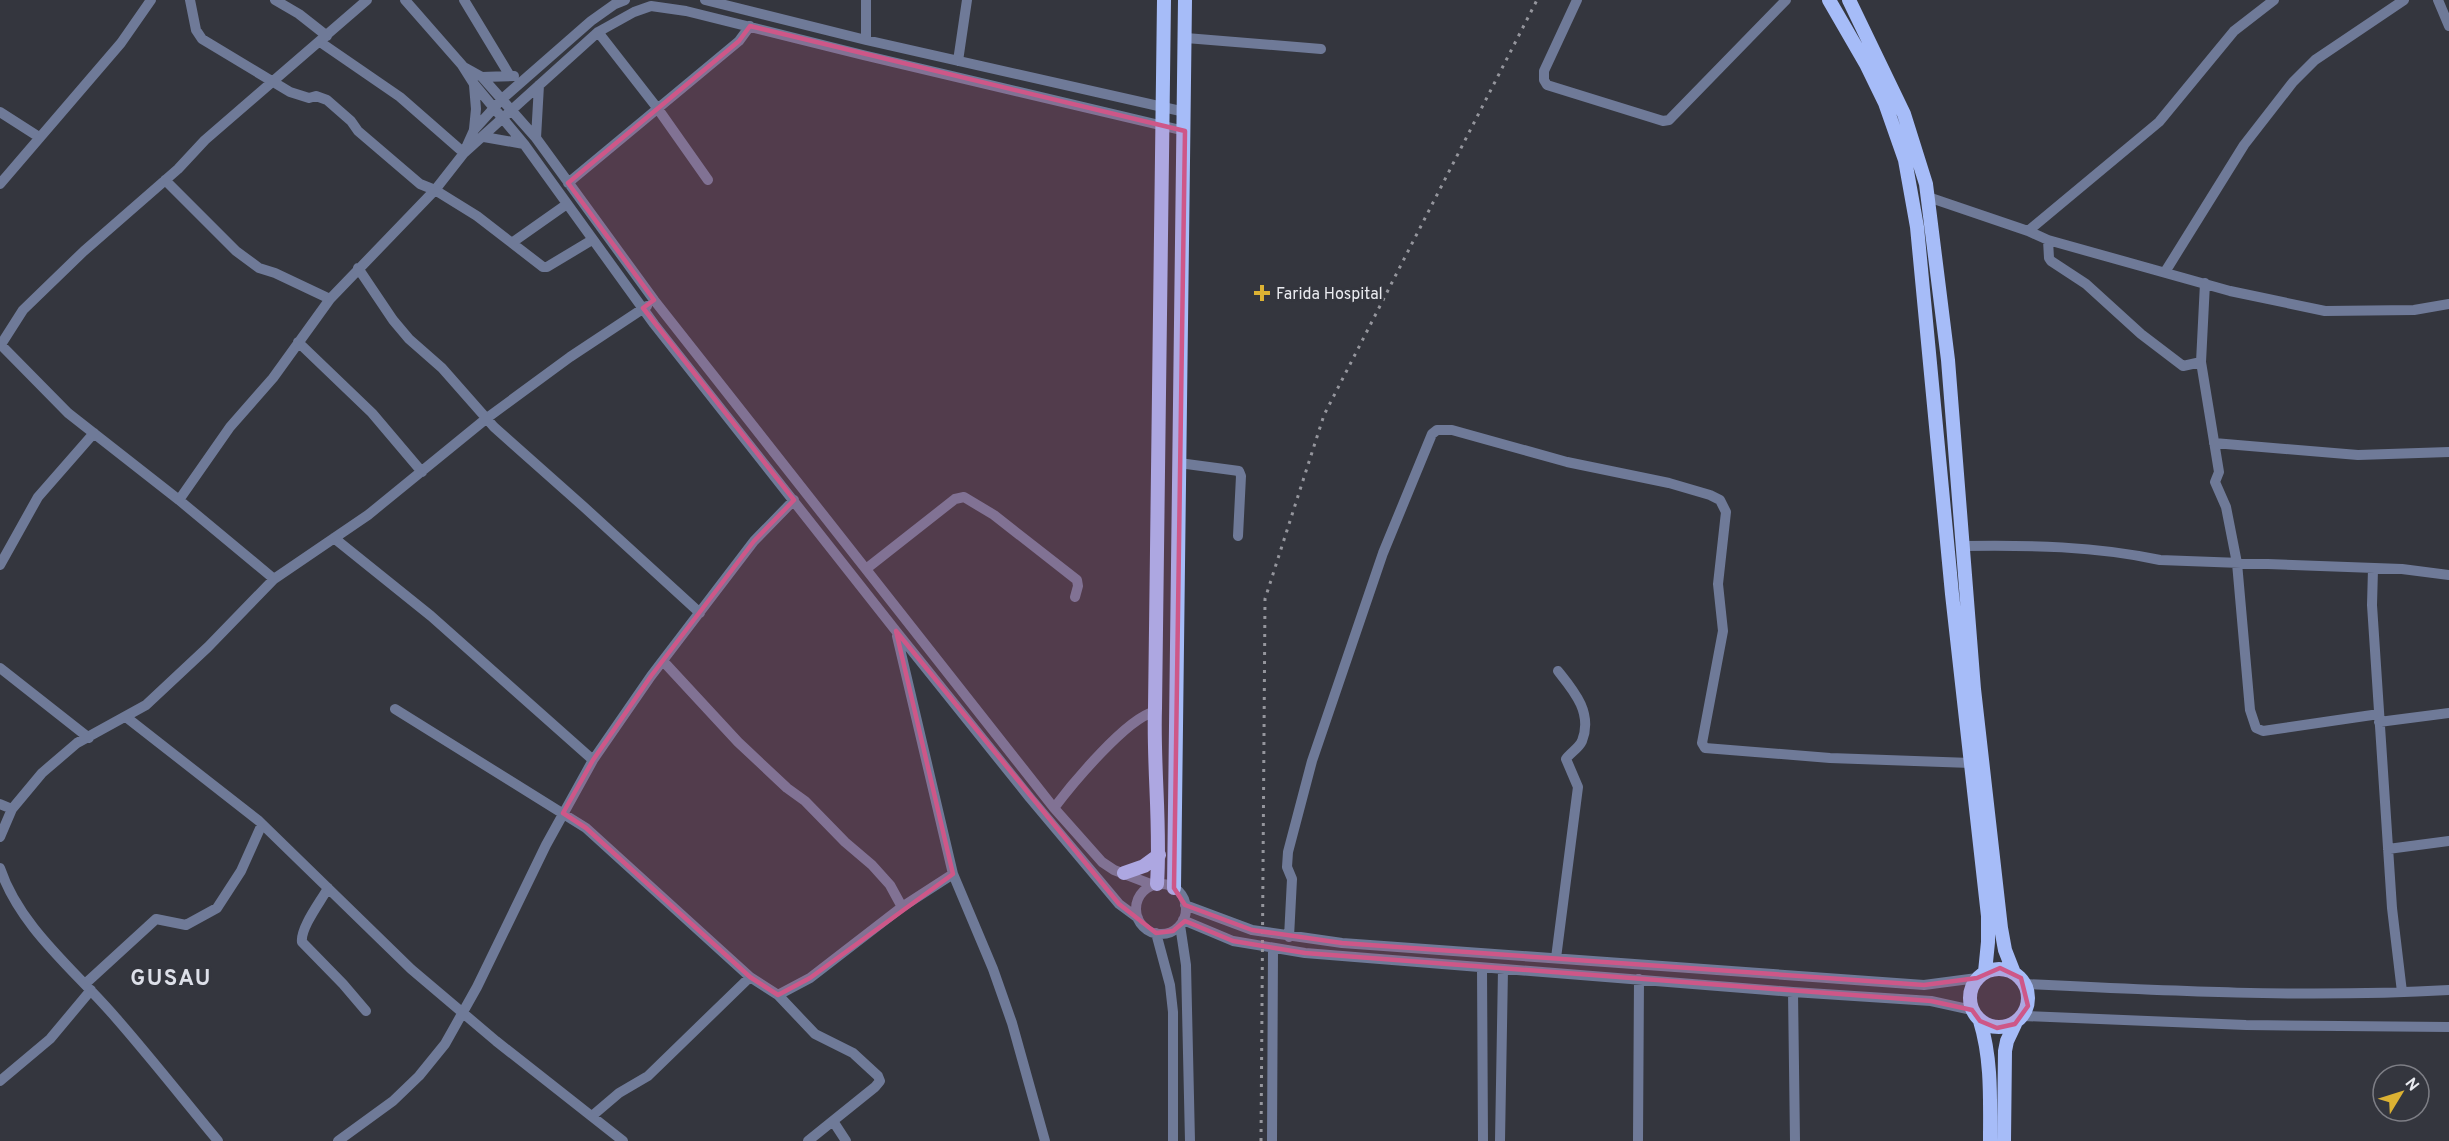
<svg xmlns="http://www.w3.org/2000/svg" width="2449" height="1141" viewBox="0 0 2449 1141" font-family="Overpass,sans-serif">
  <style>
    .lines { fill: none; stroke-linecap: round; stroke-linejoin: round }
    .minor { stroke: #6f7a98; stroke-width: 10 }
    .major { stroke: #a6bcf8; stroke-width: 14 }
    .rail { stroke: #95969d; stroke-width: 3; stroke-dasharray: 3 6; stroke-linecap: butt }
    .marked { fill: #ce5788; fill-opacity: 0.2; stroke: #ce5788; stroke-width: 4.5; stroke-linejoin: round }
    .poi-dot { fill: #dcb233; stroke: #34363e; stroke-width: 2 }
    .labels { text-anchor: middle; stroke-width: 5; stroke-linejoin: round; paint-order: stroke }
    .poi-label { font-size: 16px; fill: #eaebf0; stroke: #34363e; text-anchor: start }
    .district-label { font-size: 22px; font-weight: bold; letter-spacing: 1.5px; fill: #dde0e9; stroke: #34363e }
  </style>
  <rect width="100%" height="100%" fill="#34363e"/>
  <g class="lines">
    <path class="minor" d="M190 0 196 30 202 39 290 92 309 98 316 96 327 100 351 121 358 131 420 184 435 190 477 216 543 267H547L592 240
      M275 0 299 14 327 36
      M405 0 462 65 474 84 524 144 654 324 896 631 1030 798 1119 904 1138 918
      M464 0 510 76
      M705 0 866 40 1185 112
      M1577 0 1544 71V80L1547 85 1663 121 1669 120 1786 0
      M2438 0 2449 26
      M598 32 658 109 708 180
      M1186 38 1321 49
      M866 40V0
      M320 42 400 97 464 153
      M958 61 967 0
      M464 67 482 77 536 138 654 300 1054 808 1102 862 1114 870 1153 885
      M482 77 514 76
      M474 85 476 109 474 129
      M0 112 39 137
      M484 137 524 144
      M536 138 539 85
      M465 150 474 130 502 99 591 21 615 4 625 0
      M165 180 236 251 259 268 275 273 330 299
      M568 183 739 41 750 26
      M0 184 121 43 151 0
      M1928 197 2028 231 2048 240 2230 291 2325 311 2414 310 2449 304
      M2028 231 2159 122 2234 31 2274 0
      M2048 240 2049 258 2051 261 2086 284 2141 334 2183 366 2201 362
      M513 242 567 204
      M358 268 393 320 409 339 442 368 494 427 584 507 700 613
      M2165 272 2244 145 2293 82 2315 60 2404 0
      M2205 283 2201 362 2219 472 2215 482 2226 507 2237 563 2250 710 2256 728 2263 731 2379 714
      M298 342 372 413 422 472
      M0 344 68 413 179 500 274 579
      M0 346 23 310 84 251 178 169 205 140 367 0
      M2214 443 2358 455 2449 452
      M1179 463 1239 471 1241 476 1238 536
      M179 500 230 427 273 378 330 299 435 190 464 153 598 32 634 12 651 6 686 11 863 55 1185 131
      M334 538 431 616 593 760
      M1963 546C2029 545 2095 546 2160 560L2402 569 2449 575
      M0 565 38 497 94 433
      M866 569 955 499 964 497 994 515 1077 580 1078 586 1075 597
      M2373 569 2372 605 2392 908 2402 992
      M897 636 953 874 993 969 1012 1023 1045 1141
      M663 661 738 742 787 788 805 801 845 842 872 865 890 885 902 907
      M0 668 89 738
      M395 709 586 828 750 977 778 995 815 1034 853 1053 878 1076 880 1081 875 1087 808 1141
      M126 717 259 821 411 969 496 1041 623 1141
      M2379 722 2449 713
      M0 804 12 809
      M1054 808C1072 784 1127 718 1154 712
      M0 837 12 809 42 773 77 743 146 705 208 647 274 579 368 515 487 418 570 357 647 306
      M2388 849 2449 841
      M0 868C20 928 76 971 116 1018 151 1058 184 1100 218 1141
      M1136 909a25 25 0 1 1 50 0a25 25 0 1 1-50 0Z
      M328 888C321 901 300 928 302 942L343 984 366 1011
      M1185 905 1252 930 1342 943 1924 985 1977 978
      M1183 920 1233 941 1305 953 1793 992 1931 1001 1972 1010
      M1180 925 1186 965 1190 1141
      M1156 933 1170 985 1173 1012V1141
      M1289 937 1292 879 1287 867 1288 852 1312 761 1383 553 1432 434 1437 430H1452L1567 462 1669 483 1710 495 1720 500 1726 512 1718 584 1723 631 1702 743 1705 748 1830 758 1971 763
      M1556 958 1578 787 1566 759C1570 753 1579 748 1582 741 1593 713 1574 691 1558 671
      M1482 968 1483 1141
      M85 984 156 919 186 925 217 908 241 871 262 824
      M2025 984C2166 991 2308 998 2449 990
      M1793 992 1795 1141
      M778 995 810 978 902 907 953 874
      M2023 1016 2246 1025 2449 1027
      M0 1081 50 1039 91 990
      M592 1116 619 1093 648 1076 750 977
      M833 1121 846 1141
      M338 1141 393 1101 419 1076 445 1044 477 987 546 845 593 760 651 676 754 541 794 500
      M1272 1141 1273 949
      M1500 1141 1503 969
      M1638 1141 1639 979"/>
    <path class="major" d="M1829 0 1866 64 1885 103 1905 160 1917 227 1952 594 1988 916V942L1985 972
      M1849 0 1904 114 1926 184 1948 360 1974 689 2001 928 2005 950 2014 973
      M1124 873 1144 866 1159 855
      M1157 884C1161 825 1153 767 1155 708 1160 472 1162 236 1164 0
      M1174 888 1185 0
      M1970 998a29 29 0 1 1 58 0a29 29 0 1 1-58 0Z
      M1980 1021C1992 1060 1990 1100 1990 1141
      M2004 1141 2005 1051 2007 1041 2015 1024"/>
    <path class="rail" d="M1261 1141 1265 599 1324 415 1537 0"/>
  </g>
  <path class="marked" d="M750 26 1185 131 1174 888 1185 905 1252 930 1342 943 1924 985 1977 978 2000 968 2021 978 2028 1006 2015 1024 1997 1028 1980 1021 1972 1010 1931 1001 1305 953 1233 941 1185 921 1173 931 1156 933 1119 904 896 631 953 874 810 978 778 995 750 977 586 828 563 813 593 760 651 676 754 541 794 500 643 308 654 300 568 183 739 41Z"/>
  <path class="poi-dot" d="M1259 284h6v6h6v6h-6v6h-6v-6h-6v-6h6z"/>
  <g class="labels">
    <g class="poi-label">
      <text x="1276" y="299">Farida Hospital</text>
    </g>
    <g class="district-label">
      <text x="171" y="985">GUSAU</text>
    </g>
  </g>
  <g transform="translate(2401 1093) rotate(52)"><circle r="28" fill="#34363e" stroke="#7d7e85" stroke-width="1.5"/>
  <path d="M0-4.5L10 22L0 15L-10 22Z" fill="#dcb233"/>
  <text y="-9" font-size="16" font-weight="bold" text-anchor="middle" fill="#eaebf0">N</text>
  </g>
</svg>
